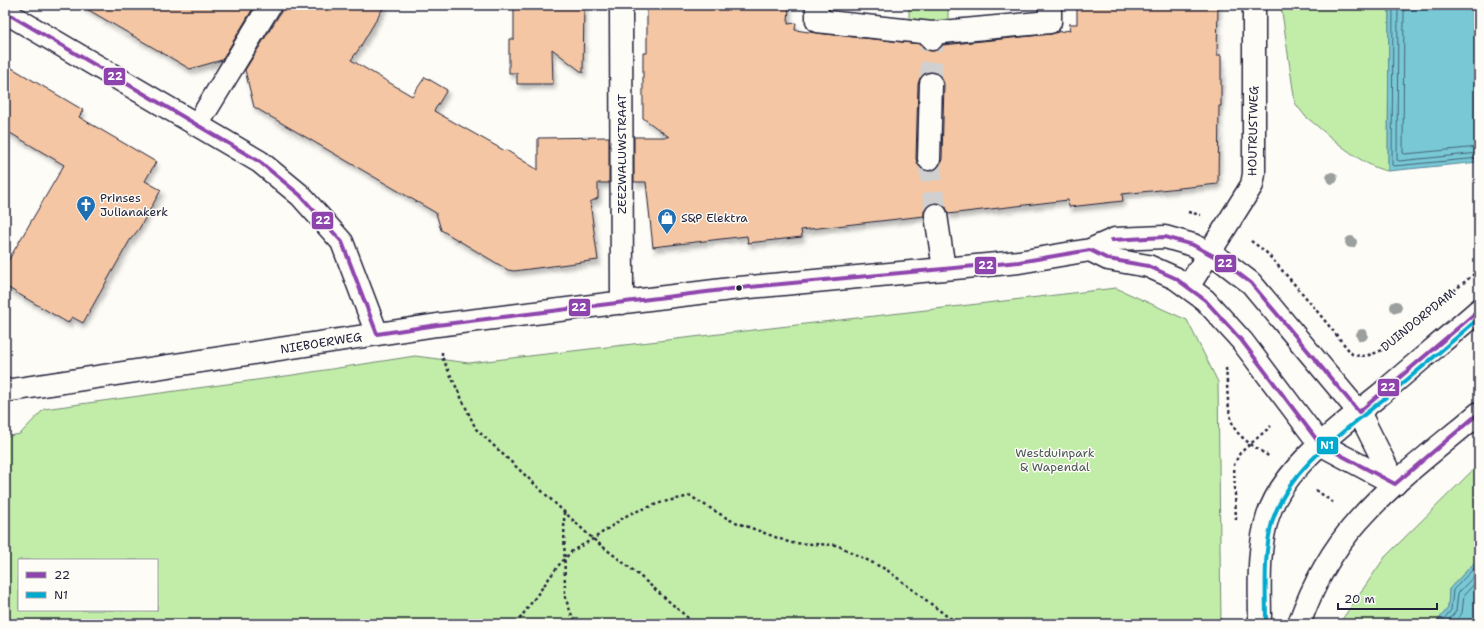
<svg xmlns="http://www.w3.org/2000/svg" width="1484" height="629" viewBox="0 0 1484 629" font-family="'Shantell Sans',sans-serif">
  <style>
    .green { fill: #c2eda9; stroke: #728872; fill-rule: evenodd }
    .water { fill: #79c8d5; stroke: #568697 }
    .lines { fill: none; stroke-linecap: round; stroke-linejoin: round }
    .shore { stroke: #456479; stroke-width: 1 }
    .building { fill: #f4c6a3; stroke: #22223b; fill-rule: evenodd; filter: url(#shadow) }
    .minor-tunnel { stroke: #d1d0d1; stroke-width: 22; stroke-dasharray: 22 11; stroke-linecap: butt }
    .minor-casing { stroke: #22223b; stroke-width: 25 }
    .major-casing { stroke: #22223b; stroke-width: 25 }
    .path { stroke: #22223b; stroke-width: 2.5; stroke-dasharray: 3 3; stroke-linecap: butt }
    .minor { stroke: #fdfcf7; stroke-width: 22 }
    .major { stroke: #fdfcf7; stroke-width: 22 }
    .bus-1-casing { stroke: #fdfcf7; stroke-width: 7 }
    .bus-2-casing { stroke: #fdfcf7; stroke-width: 7 }
    .bus-1 { stroke: #8e44ad; stroke-width: 4 }
    .bus-2 { stroke: #00a9ce; stroke-width: 4 }
    .tree { fill: #9ba09e }
    .bus-dot { fill: #22223b; stroke: #fdfcf7; stroke-width: 1.5 }
    .labels { text-anchor: middle; stroke-width: 3; stroke-linejoin: round; paint-order: stroke }
    .street-label { font-size: 12px; fill: #22223b; stroke: #fdfcf7 }
    .poi-label { font-size: 12px; fill: #22223b; stroke: #fdfcf7; text-anchor: start }
    .park-label { font-size: 12px; fill: #4a5556; stroke: #fdfcf7 }
    .line-badge { stroke: #fdfcf7; stroke-width: 1.5 }
    .badge-label { font-size: 11px; text-anchor: middle; font-weight: bold; fill: #fff }
  </style>
  <defs>
    <filter id="shadow"><feDropShadow dx="2.5" dy="4.5" stdDeviation="2" flood-color="#0004"/></filter>
  </defs>
  <rect width="100%" height="100%" fill="#fdfcf7"/>
  <filter id="ink" filterUnits="userSpaceOnUse"><feTurbulence type="fractalNoise" baseFrequency=".025" numOctaves="2"/><feDisplacementMap in="SourceGraphic" scale="8" xChannelSelector="R" yChannelSelector="G"/><feConvolveMatrix kernelMatrix="1 2 1 2 8 2 1 2 1" color-interpolation-filters="sRGB"/></filter>
  <g filter="url(#ink)">
    <path class="green" d="M909 5H948V22H909Z
      M1281 5H1389L1388 171C1363 168 1325 132 1305 116L1295 103Z
      M1116 288 1187 320 1218 382 1221 624H5V437L20 434 44 409 293 375 415 356 469 363ZM19 560H157V610H19Z
      M1479 464V558L1449 589 1448 608 1435 624H1339L1385 557Z"/>
    <path class="water" d="M1389 5H1479V162L1388 171Z
      M1479 558V624H1435L1448 608 1449 589Z"/>
    <g class="lines">
      <path class="shore" d="M1393 5 1392 165 1394 166 1479 158
        M1398 5 1397 160 1399 161 1479 153
        M1404 5 1403 153 1405 154 1479 147
        M1440 624 1451 610 1453 590 1479 563
        M1446 624 1456 611 1458 593 1479 571
        M1454 624 1462 613 1464 595 1479 579"/>
    </g>
    <path class="building" d="M80 5H255L222 60 190 69Z
      M282 5H385L359 49 351 60 412 96 425 77 447 90 434 111 505 151 506 150 538 170V138L609 137V183H598V198L590 202 598 260 514 271 508 270 441 230 436 213 254 107 245 70 281 12Z
      M514 5H584L583 73 552 49 553 84H517V73H509V39H514Z
      M647 5H789L788 24 796 23 795 30 816 33 921 44 925 50 932 51 939 50 943 45 1051 34 1058 32 1070 30 1069 24H1077V5H1218L1217 55H1221V106H1219L1218 184 1122 194 1123 201 1069 207 1068 200 948 214 946 207 940 203H935L928 205 924 211V216L801 230 802 237 748 243 747 236 653 247 646 182H634V137H669L643 118V53H647ZM932 72 938 74 942 78 944 84 942 159 940 165 935 170 928 171 922 169 918 165 916 159 918 84 920 78 925 73Z
      M5 64 83 110 79 117 156 162 145 181 161 190 139 229 130 240 83 323 72 317 68 323 5 286V266L64 165 5 130Z"/>
    <g class="lines">
      <path class="minor-tunnel" d="M931 84 932 39
        M929 159 936 215"/>
      <g class="minor-casing">
        <path id="minor" d="M621 5 622 303
          M817 5V21L932 33
          M5 12 260 162 300 195 342 242 377 334
          M932 39V33L1050 22V5
          M197 125 270 5
          M929 159 931 84
          M936 215 944 269
          M1090 250 1108 259 1148 266 1175 278 1205 300 1242 341 1320 444 1395 484
          M1188 287 1252 185 1254 174V5
          M5 391 437 325 739 288 1019 262 1090 250 1115 239 1165 237 1193 245 1209 253 1221 260 1251 283 1359 412 1395 484"/>
      </g>
      <g class="major-casing">
        <path id="major" d="M1260 624C1260 588 1257 550 1268 516 1284 466 1343 425 1382 393 1414 365 1447 338 1479 310
          M1299 624C1312 587 1332 550 1358 521 1393 481 1438 448 1479 413"/>
      </g>
      <path class="path" d="M1188 212 1201 215
        M1251 241 1265 251 1303 294 1352 354C1362 358 1372 355 1382 350L1479 270
        M442 352V357L476 429 593 539 634 571 695 624
        M1226 368C1228 386 1226 418 1237 432 1246 442 1259 450 1270 457
        M1316 490 1335 504
        M564 512 565 597 575 624
        M1236 520 1234 465 1240 453 1271 426
        M516 624 558 566 572 551 593 539 629 514 663 502 690 496 730 520 791 543 837 545 887 570 948 617 963 624"/>
      <use href="#minor" class="minor"/>
      <use href="#major" class="major"/>
      <g class="bus-1-casing">
        <path id="bus-1" d="M5 12 260 162 300 195 342 242 377 334
          M1112 240 1165 237 1193 245 1221 260 1251 283 1359 412 1479 310
          M377 334 437 325 739 288 1019 262 1090 250 1108 259 1148 266 1175 278 1205 300 1242 341 1320 444 1395 484 1479 413"/>
      </g>
      <g class="bus-2-casing">
        <path id="bus-2" d="M1266 624C1266 589 1263 552 1273 519 1291 466 1344 432 1385 398 1417 372 1448 345 1479 318"/>
      </g>
      <use href="#bus-1" class="bus-1"/>
      <use href="#bus-2" class="bus-2"/>
    </g>
    <g class="tree">
      <circle cx="1332" cy="178" r="6"/>
      <circle cx="1351" cy="242" r="6"/>
      <circle cx="1396" cy="307" r="6"/>
      <circle cx="1362" cy="335" r="6"/>
    </g>
  </g>
  <defs>
    <g id="church-pin" transform="scale(1)"><path d="M0 17L-7.5 6A9.5 9.5 0 1 1 7.5 6Z" fill="#1f6fb2" stroke="#fdfcf7"/><path d="M-1.2-6h2.4v3.5h3.3v2.4h-3.3V6h-2.4V-.1h-3.3v-2.4h3.3Z" fill="#fff"/></g>
    <g id="shop-pin" transform="scale(1)"><path d="M0 17L-7.5 6A9.5 9.5 0 1 1 7.5 6Z" fill="#1f6fb2" stroke="#fdfcf7"/><path d="M-5-2.5h2.3a2.7 3.5 0 0 1 5.4 0H5L5.5 6h-11ZM-1.5-2.5h3a1.5 2.3 0 0 0-3 0Z" fill="#fff"/></g>
  </defs>
  <g fill-rule="evenodd">
    <use href="#church-pin" x="86" y="205"/>
    <use href="#shop-pin" x="667" y="218"/>
  </g>
  <circle class="bus-dot" cx="739" cy="288" r="3.5"/>
  <g class="labels">
    <g class="street-label">
      <text transform="translate(1253 131) rotate(-89)" y="4">HOUTRUSTWEG</text>
      <text transform="translate(622 154) rotate(-90)" y="4">ZEEZWALUWSTRAAT</text>
      <text transform="translate(1418 320) rotate(-39)" y="4">DUINDORPDAM</text>
      <text transform="translate(321 343) rotate(-9)" y="4">NIEBOERWEG</text>
    </g>
    <g class="poi-label">
      <text x="100" y="202">Prinses<tspan x="100" dy="14">Julianakerk</tspan></text>
      <text x="681" y="222">S&amp;P Elektra</text>
    </g>
    <g class="park-label">
      <text x="1055" y="457">Westduinpark<tspan x="1055" dy="14">&amp; Wapendal</tspan></text>
    </g>
  </g>
  <g class="line-badge">
    <rect x="103" y="67" width="23" height="19" rx="4" fill="#8e44ad"/>
    <rect x="311" y="211" width="23" height="19" rx="4" fill="#8e44ad"/>
    <rect x="1214" y="254" width="23" height="19" rx="4" fill="#8e44ad"/>
    <rect x="974" y="256" width="23" height="19" rx="4" fill="#8e44ad"/>
    <rect x="568" y="298" width="23" height="19" rx="4" fill="#8e44ad"/>
    <rect x="1377" y="378" width="23" height="19" rx="4" fill="#8e44ad"/>
    <rect x="1316" y="436" width="23" height="19" rx="4" fill="#00a9ce"/>
  </g>
  <g class="badge-label">
    <text x="115" y="80">22</text>
    <text x="323" y="224">22</text>
    <text x="1225" y="267">22</text>
    <text x="986" y="269">22</text>
    <text x="579" y="311">22</text>
    <text x="1388" y="391">22</text>
    <text x="1327" y="449">N1</text>
  </g>
  <rect width="1484" height="629" fill="none" stroke="#fdfcf7" stroke-width="20"/>
  <rect x="10" y="10" width="1464" height="609" fill="none" stroke="#22223b" stroke-width="1.5" filter="url(#ink)"/>
  <rect x="18" y="559" width="140" height="52" fill="#fdfcf7" stroke="#a5a5ac"/>
  <rect x="26" y="572" width="20" height="6" fill="#8e44ad" stroke="#a5a5ac"/>
  <text x="54" y="579" font-size="12" fill="#22223b">22</text>
  <rect x="26" y="592" width="20" height="6" fill="#00a9ce" stroke="#a5a5ac"/>
  <text x="54" y="599" font-size="12" fill="#22223b">N1</text>
  <path d="M1338 603v6h99v-6" fill="none" stroke="#22223b" stroke-width="2"/>
  <text x="1344" y="603" font-size="12" fill="#22223b" stroke="#fdfcf7" stroke-width="3" paint-order="stroke">20 m</text>
</svg>
